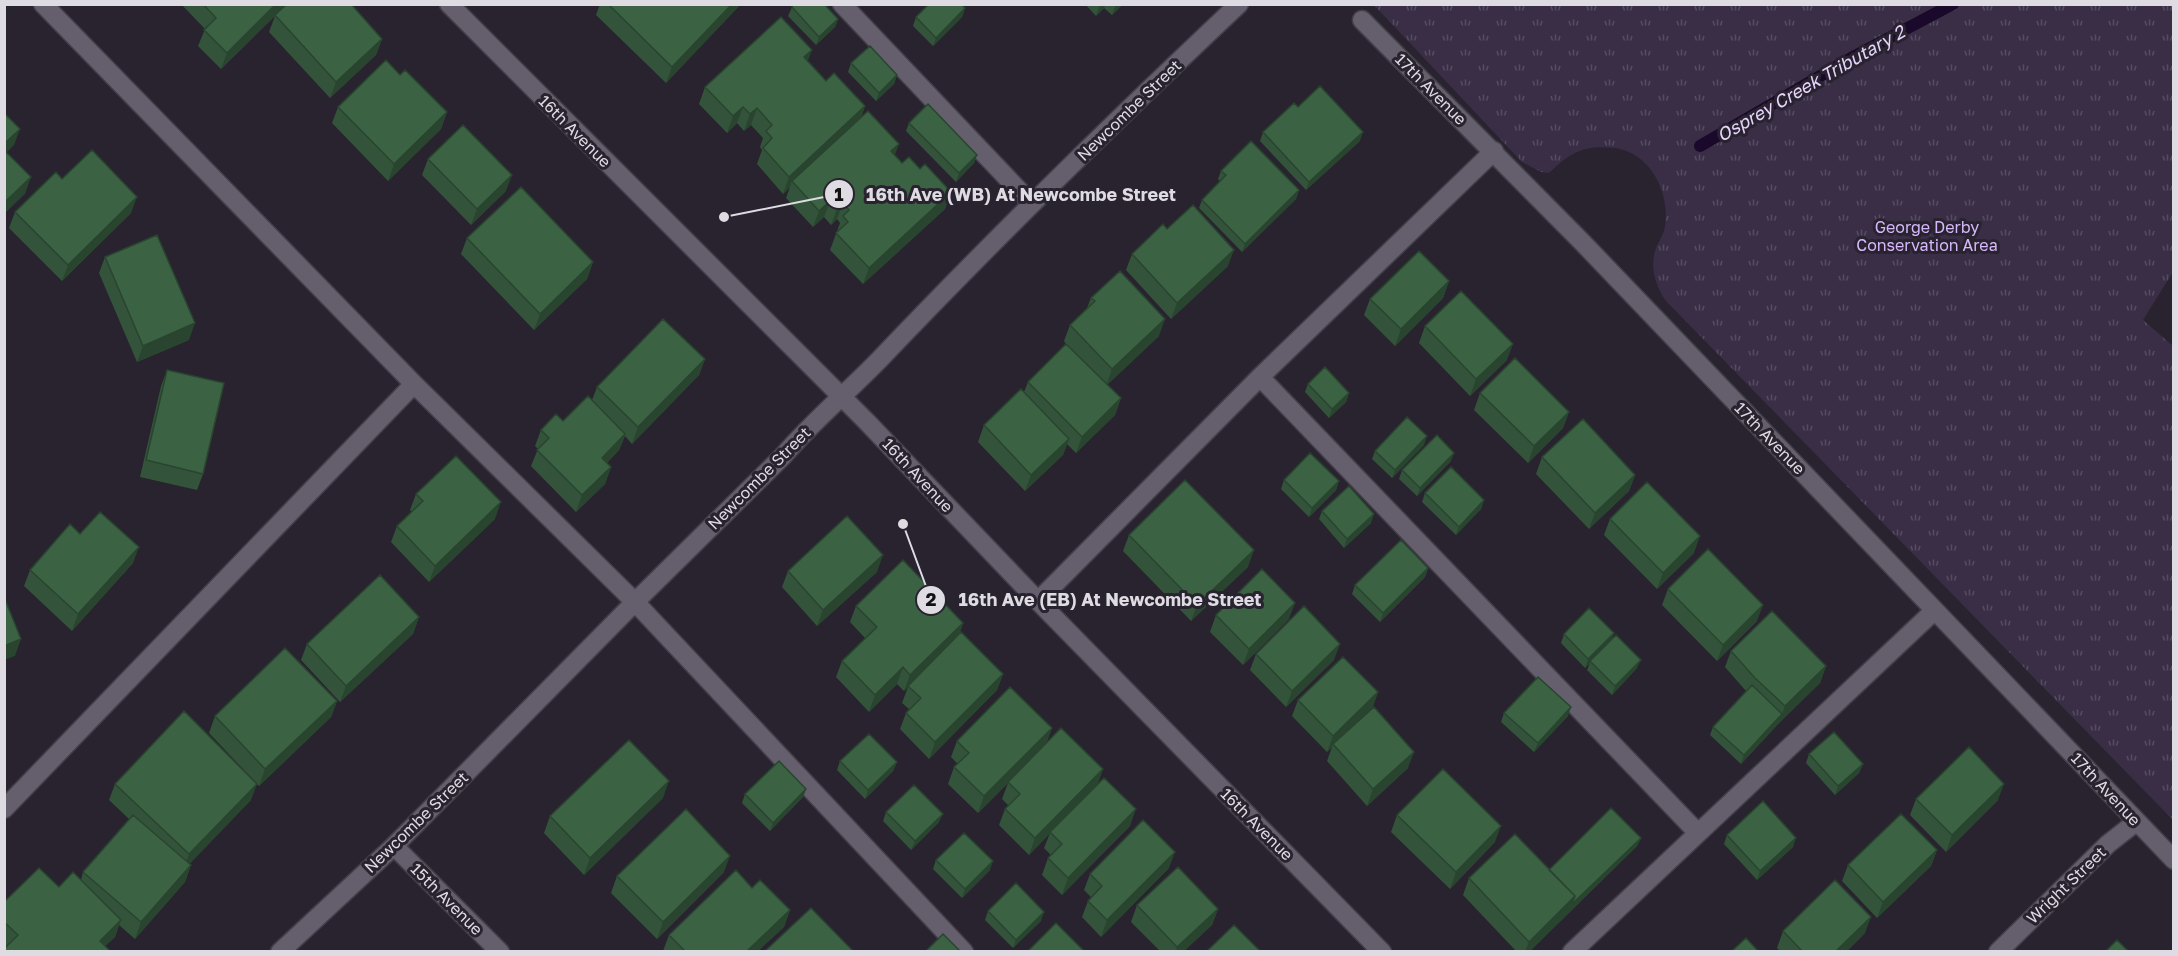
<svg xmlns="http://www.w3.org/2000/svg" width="2178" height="956" viewBox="0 0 2178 956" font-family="'Golos Text',sans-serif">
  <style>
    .park { fill: url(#park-tufts) }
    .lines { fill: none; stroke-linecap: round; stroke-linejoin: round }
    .stream { stroke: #1b092b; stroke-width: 12 }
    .minor-casing { stroke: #423e48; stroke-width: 21 }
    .minor { stroke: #655f6d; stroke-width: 18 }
    .wall { fill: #33543a }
    .shaded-wall { fill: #29452f }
    .building { fill: #3b6243; stroke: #29452f; stroke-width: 1.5 }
    .labels { text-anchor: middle; stroke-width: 6; stroke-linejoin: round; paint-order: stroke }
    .street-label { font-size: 16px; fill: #dedbe3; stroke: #28232f }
    .park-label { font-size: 16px; fill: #d7b8fc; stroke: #28232f }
    .water-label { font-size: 18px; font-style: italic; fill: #e6d4fd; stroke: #28232f }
    .leader { fill: none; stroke: #dedbe3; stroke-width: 2 }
    .callout-dot { fill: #dedbe3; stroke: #28232f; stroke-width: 2 }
    .mark-label { font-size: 18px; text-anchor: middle; font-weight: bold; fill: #111 }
    .callout-label { font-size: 18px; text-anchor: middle; font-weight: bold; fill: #dedbe3; stroke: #28232f; stroke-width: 6; stroke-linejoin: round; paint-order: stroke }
  </style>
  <defs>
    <pattern id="park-tufts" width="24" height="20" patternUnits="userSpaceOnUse" patternTransform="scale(1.5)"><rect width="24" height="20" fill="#392e46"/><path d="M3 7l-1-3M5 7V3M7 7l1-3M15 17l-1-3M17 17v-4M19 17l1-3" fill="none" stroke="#554c61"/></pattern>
  </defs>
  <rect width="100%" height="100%" fill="#28232f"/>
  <path class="park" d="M1374 5H2173V272L2143 320 2173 346V820L1665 300C1657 287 1651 272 1654 256 1655 245 1664 236 1665 226 1670 193 1651 153 1615 148 1584 145 1571 152 1549 173L1541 172 1522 162Z"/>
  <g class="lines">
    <path class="stream" d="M1700 146 1853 57 1953 4"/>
    <g class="minor-casing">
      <path id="minor" d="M43 4 414 384 635 602 964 952
        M449 4 867 422 1038 601 1382 952
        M842 4 1031 203
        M1362 20 1583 243 2174 860
        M1260 377 1697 832
        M1038 601 1260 377 1494 151
        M4 809 414 384
        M394 846 500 952
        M280 952 394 846 635 602 783 456C813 421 848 392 880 359 996 237 1116 120 1239 4
        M1572 952 1934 611
        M1998 952 2108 844 2136 822"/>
    </g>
    <use href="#minor" class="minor"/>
  </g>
  <path class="wall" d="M181 4H351L382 39 376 55 330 98 269 32 275 16 221 69 198 46 205 29Z
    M600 4H741L666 83 596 15Z
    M1085 4H1123L1112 15 1104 8 1096 16Z
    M792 7 838 19 835 27 816 45 788 16Z
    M965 8 962 17 933 46 913 26 916 17Z
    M808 61 826 81 865 106 861 118 902 163 920 169 951 192 945 209 863 284 830 250 840 223 837 219 831 225 824 217 813 227 786 198 790 187 783 194 757 164 762 150 760 147 763 138 751 125 744 131 737 123 727 133 699 104 705 87Z
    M851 63 897 75 894 84 876 101 848 72Z
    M400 75 447 112 441 129 388 181 332 123 338 107Z
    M1298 107 1360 141 1306 190 1260 141 1263 132Z
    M909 123 977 155 974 163 956 182 906 131Z
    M428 159 506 191 471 225 422 175Z
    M1221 171 1299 190 1296 199 1242 252 1199 208 1202 200 1220 181 1218 179Z
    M62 179 131 213 62 281 9 228 15 212Z
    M1167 229 1228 266 1171 319 1126 270 1132 254Z
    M467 238 593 262 587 279 534 330 461 254Z
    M105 257 189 340 137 362 99 273Z
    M1449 281 1443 298 1395 346 1364 315 1370 299Z
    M1091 298 1159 336 1107 385 1121 398 1115 415 1076 453 1067 444 1063 455 1025 491 978 442 984 425 1024 392 1028 382 1066 344 1064 341 1070 325 1087 308Z
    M1425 326 1507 360 1470 396 1419 343Z
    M705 359 699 375 632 444 625 436 619 450 607 463 611 467 605 484 576 512 531 466 538 449 535 446 541 430 563 421 592 400 597 387Z
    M167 370 203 474 197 490 140 477 161 386Z
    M1308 384 1349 393 1346 402 1329 418 1305 392Z
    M1480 393 1569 412 1563 428 1528 463 1474 410Z
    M1424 445 1392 478 1372 459 1375 451Z
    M1542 457 1635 475 1629 491 1589 529 1536 474Z
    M1451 461 1417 496 1399 479 1402 470Z
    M1284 480 1339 481 1336 490 1309 517 1281 489Z
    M1425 493 1484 500 1481 509 1456 535 1422 502Z
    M416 494 495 519 429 582 391 542 397 526 412 512 410 510Z
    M1322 511 1371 523 1344 548 1319 519Z
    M1610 519 1694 553 1657 589 1604 535Z
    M80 534 133 563 72 631 24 586 30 570Z
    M1129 535 1248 567 1191 621 1123 551Z
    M1428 568 1425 577 1380 622 1352 594 1355 585Z
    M788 571 877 572 817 626 782 587Z
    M1668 589 1757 621 1717 661 1662 605Z
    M856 606 963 623 959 635 1003 674 997 690 929 759 900 729 906 713 909 709 902 703 908 687 904 691 897 684 869 712 836 677 842 661 865 638 850 622Z
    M1216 615 1289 619 1243 665 1210 632Z
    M419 617 413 634 340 702 301 660 307 644Z
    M1564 634 1612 639 1637 668 1612 695 1587 670 1590 663 1585 668 1561 643Z
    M1731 651 1826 666 1820 683 1779 723 1741 764 1710 735 1713 727 1746 691 1725 667Z
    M1256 654 1334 660 1286 707 1250 670Z
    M1378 692 1372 709 1408 768 1367 806 1327 761 1332 747 1327 752 1292 716 1298 700Z
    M337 701 331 717 259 786 209 733 215 716Z
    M1504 713 1568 716 1534 752 1501 722Z
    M1052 728 1046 744 1103 769 1097 785 1130 826 1062 895 1042 875 1048 858 1051 855 1044 848 1050 833 1029 855 999 825 1005 809 1009 806 1002 799 1008 783 978 813 948 784 954 767 958 764 951 757 957 741Z
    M1809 754 1863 764 1859 773 1835 795 1806 763Z
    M840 761 897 762 893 771 865 799 837 770Z
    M115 784 251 800 189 864 191 865 185 882 135 939 119 925 115 937 105 946 109 951H4V948L6 946 4 944V902L59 887 81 880 83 872 129 819 109 800Z
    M806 789 803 797 770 831 742 803 745 794Z
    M663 798 584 875 544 833 550 816Z
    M1916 799 1998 800 1946 852 1910 815Z
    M886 812 939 822 911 850 883 821Z
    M1397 815 1495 842 1450 889 1391 832Z
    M1727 835 1793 847 1757 880 1724 844Z
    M1641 838 1637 846 1530 951H1516L1463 895 1469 878 1549 870Z
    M1937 850 1931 866 1877 918 1842 881 1848 865Z
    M936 860 990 870 962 898 933 869Z
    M1169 868 1101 937 1082 917 1088 901 1091 897 1084 890 1090 874Z
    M724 872 657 939 611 893 617 876Z
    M752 888 790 910 784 927 758 951H663L669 935Z
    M1137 905 1218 909 1212 925 1184 951H1160L1131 922Z
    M988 911 1041 921 1013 948 985 920Z
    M1783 931 1865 933 1847 951H1780L1777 948Z"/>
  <path class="shaded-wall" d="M276 4H287L221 69 227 53Z
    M732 4H741L666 83 672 67Z
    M1100 4H1106L1104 8 1096 16Z
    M1116 4H1123L1112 15Z
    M965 8 962 17 933 46 936 38Z
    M838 19 835 27 816 45 819 37Z
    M382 39 376 55 330 98 336 82Z
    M812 50 806 66 804 57Z
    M897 75 894 84 876 101 879 93Z
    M865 106 859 123 792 181 790 187 783 194 789 177Z
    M743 107 737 123 727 133 733 116Z
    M757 108 751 125 744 131 750 114Z
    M447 112 441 129 388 181 394 164Z
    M20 129 14 145 4 155V144Z
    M1363 132 1360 141 1306 190 1309 182Z
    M899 144 893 160 891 151Z
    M977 155 974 163 956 182 959 173Z
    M512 175 506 191 471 225 477 209Z
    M31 177 25 194 4 214V203Z
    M1299 190 1296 199 1242 252 1245 244Z
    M951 192 945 209 863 284 869 268Z
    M137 197 131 213 62 281 68 265Z
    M830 201 824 217 813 227 819 211Z
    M843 203 837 219 831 225 837 209Z
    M1234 250 1228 266 1171 319 1177 303Z
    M593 262 587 279 534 330 540 314Z
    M1449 281 1443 298 1395 346 1401 329Z
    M1165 319 1159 336 1106 386 1112 369Z
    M195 323 189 340 137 362 143 346Z
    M1513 344 1507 360 1470 396 1476 379Z
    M705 359 699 375 632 444 638 427Z
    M1349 393 1346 402 1329 418 1332 409Z
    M1121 398 1115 415 1076 453 1082 437Z
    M1569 412 1563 428 1528 463 1534 446Z
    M625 434 619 450 596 474 602 458Z
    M1427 436 1424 445 1392 478 1395 470Z
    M1069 439 1063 455 1025 491 1031 475Z
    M1454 453 1451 461 1417 496 1420 488Z
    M611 467 605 484 576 512 582 495Z
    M1635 475 1629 491 1589 529 1595 513Z
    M1339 481 1336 490 1309 517 1312 508Z
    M1484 500 1481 509 1456 535 1459 527Z
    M501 502 495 519 429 582 435 566Z
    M1374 514 1371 523 1344 548 1347 539Z
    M1700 536 1694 553 1657 589 1663 573Z
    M139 547 133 563 72 631 78 614Z
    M1254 550 1248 567 1191 621 1197 605Z
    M883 555 877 572 817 626 823 610Z
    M1428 568 1425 577 1380 622 1383 613Z
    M1295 603 1289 619 1243 665 1249 649Z
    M1763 605 1757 621 1717 661 1723 645Z
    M419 617 413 634 340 702 346 686Z
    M963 623 957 639 904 691 910 675Z
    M1614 633 1611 641 1585 668 1588 659Z
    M21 639 15 656 4 660V646Z
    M1340 644 1334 660 1286 707 1292 691Z
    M1641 660 1637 668 1612 695 1615 686Z
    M1826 666 1820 683 1779 723 1741 764 1744 755 1782 714 1785 706Z
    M903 667 897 684 869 712 875 695Z
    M1003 674 997 690 929 759 935 742Z
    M1378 692 1372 709 1333 744 1332 747 1327 752 1333 736Z
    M337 701 331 717 259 786 265 769Z
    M1571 707 1568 716 1534 752 1538 743Z
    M1052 728 1046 744 978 813 984 796Z
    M1414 752 1408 768 1367 806 1373 789Z
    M897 762 893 771 865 799 868 790Z
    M1863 764 1859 773 1835 795 1838 786Z
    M1103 769 1097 786 1029 855 1035 838Z
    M669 781 663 798 584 875 590 858Z
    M257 784 251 800 183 871 189 854Z
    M2004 784 1998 800 1946 852 1952 835Z
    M806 789 803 797 770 831 773 823Z
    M1136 809 1130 826 1062 895 1068 878Z
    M943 814 939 822 911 850 915 841Z
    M1501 826 1495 842 1450 889 1456 872Z
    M1641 838 1637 846 1569 913 1572 904Z
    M1796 838 1793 847 1757 880 1760 871Z
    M1937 850 1931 866 1877 918 1883 902Z
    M1175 852 1169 868 1101 937 1107 920Z
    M730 856 724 872 657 939 663 922Z
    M993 861 990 870 962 898 965 889Z
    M191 865 185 882 135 939 141 922Z
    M1575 896 1569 913 1530 951H1525L1529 942Z
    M1218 909 1212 925 1184 951H1176L1177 947Z
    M790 910 784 927 758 951H747Z
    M1044 912 1041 921 1013 948 1016 940Z
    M1871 917 1865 933 1847 951H1836Z
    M121 920 115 937 100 951V941Z"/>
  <path class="building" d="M203 4H276L227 53 204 30 216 18Z
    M287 4H351L382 39 336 82 275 15Z
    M608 4H732L672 67Z
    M794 4H824L838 19 819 37 792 7Z
    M929 4H961L965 8 936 38 916 17Z
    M781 17 812 50 804 57 826 81 834 73 865 106 789 177 763 148 772 138 766 131 772 125 757 108 750 114 743 107 733 116 705 87Z
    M870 46 897 75 879 93 851 63Z
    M386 60 400 75 405 70 447 112 394 164 338 107Z
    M1320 86 1363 132 1309 182 1263 132 1294 103 1298 107Z
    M928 104 977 155 959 173 909 123Z
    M868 111 899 144 891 151 902 163 909 157 920 169 925 164 951 192 869 268 836 233 848 222 843 216 849 210 843 203 837 209 830 201 819 211 792 181Z
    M4 113 20 129 4 144Z
    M463 125 512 175 477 209 428 159Z
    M1251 141 1299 190 1245 244 1202 200 1226 175 1221 171Z
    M4 150 31 177 4 203Z
    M92 150 137 197 68 265 15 212 56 172 62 179Z
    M521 187 593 262 540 314 467 238Z
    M1193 205 1234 250 1177 303 1132 254 1163 224 1167 229Z
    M157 235 195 323 143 346 105 257Z
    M1419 251 1449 281 1401 329 1370 299Z
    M1120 271 1165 319 1112 369 1070 325 1095 301 1091 298Z
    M1461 291 1513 344 1476 379 1425 326Z
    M663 319 705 359 638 427 597 387Z
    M1066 344 1121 398 1082 437 1028 382Z
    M1515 358 1569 412 1534 446 1480 393Z
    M1325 367 1349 393 1332 409 1308 384Z
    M167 370 224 383 203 474 146 460Z
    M1021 389 1069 439 1031 475 984 425Z
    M588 396 625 434 602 458 611 467 582 495 537 450 549 438 541 430 556 414 563 421Z
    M1407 417 1427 436 1395 470 1375 451Z
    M1583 419 1635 475 1595 513 1542 457Z
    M1437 435 1454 453 1420 488 1402 470Z
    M1310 453 1339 481 1312 508 1284 480Z
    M456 456 501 502 435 566 397 526 423 501 416 494Z
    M1451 467 1484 500 1459 527 1425 493Z
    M1185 480 1254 550 1197 605 1129 535Z
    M1647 482 1700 536 1663 573 1610 519Z
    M1349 486 1374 514 1347 539 1322 511Z
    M100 512 139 547 78 614 30 570 70 524 80 534Z
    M847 516 883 555 823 610 788 571Z
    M1401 540 1428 568 1383 613 1355 585Z
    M1708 549 1763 605 1723 645 1668 589Z
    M903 560 963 623 910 675 903 667 875 695 842 661 877 627 856 606Z
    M1262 569 1295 603 1249 649 1216 615Z
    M380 575 419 617 346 686 307 644Z
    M4 597 21 639 4 646Z
    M1304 606 1340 644 1292 691 1256 654Z
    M1589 608 1614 633 1588 659 1564 634Z
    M1772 611 1826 666 1785 706 1755 678 1731 651Z
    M961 632 1003 674 935 742 906 713 921 698 908 686Z
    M1616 635 1641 660 1615 686 1590 661Z
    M285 648 337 701 265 769 215 716Z
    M1343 657 1378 692 1333 736 1298 700Z
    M1538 677 1571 707 1538 743 1504 713Z
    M1752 685 1782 714 1744 755 1713 727Z
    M1010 687 1052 728 984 796 954 767 969 753 957 741Z
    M1374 707 1414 752 1373 789 1333 744Z
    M184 711 257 784 189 854 115 784Z
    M1061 728 1103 769 1035 838 1005 809 1020 794 1008 782Z
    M1834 732 1863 764 1838 786 1809 754Z
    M869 734 897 762 868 790 840 761Z
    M629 740 669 781 590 858 550 816Z
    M1969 747 2004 784 1952 835 1916 799Z
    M779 761 806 789 773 823 745 794Z
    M1443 769 1501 826 1456 872 1397 815Z
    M1104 778 1136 809 1068 878 1048 858 1062 844 1050 832Z
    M914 785 943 814 915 841 886 812Z
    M1763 801 1796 838 1760 871 1727 835Z
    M1611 808 1641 838 1572 904 1575 896 1549 870Z
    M686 809 730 856 663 922 617 876Z
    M1901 814 1937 850 1883 902 1848 865Z
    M133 815 191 865 141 922 83 872Z
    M1143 820 1175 852 1107 920 1088 901 1102 886 1090 874Z
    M964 833 993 861 965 889 936 860Z
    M1515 834 1575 896 1529 942 1469 878Z
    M1178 867 1218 909 1177 947 1137 905Z
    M39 868 59 887 73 872 121 920 100 941 109 950 108 951H7L4 949 18 935 4 922V902Z
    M736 870 752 888 760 880 790 910 747 951H685L669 935Z
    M1835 880 1871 917 1836 951H1802L1783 931Z
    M1016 883 1044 912 1016 940 988 911Z
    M811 908 853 951H765Z
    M1056 923 1084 951H1028Z
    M1234 925 1260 951H1207Z
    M943 934 960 951H926Z
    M1746 938 1758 951H1732Z
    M2117 940 2128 951H2106Z"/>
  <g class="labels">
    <g class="street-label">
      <text transform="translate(1431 89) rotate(45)" y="6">17th Avenue</text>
      <text transform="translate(1129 110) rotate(-44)" y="6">Newcombe Street</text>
      <text transform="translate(575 131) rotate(45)" y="6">16th Avenue</text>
      <text transform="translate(1770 438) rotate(46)" y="6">17th Avenue</text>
      <text transform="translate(918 475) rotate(47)" y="6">16th Avenue</text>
      <text transform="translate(759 478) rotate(-45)" y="6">Newcombe Street</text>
      <text transform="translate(2106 789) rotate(47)" y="6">17th Avenue</text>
      <text transform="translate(416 822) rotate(-44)" y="6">Newcombe Street</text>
      <text transform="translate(1257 824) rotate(45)" y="6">16th Avenue</text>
      <text transform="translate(2066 885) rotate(-44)" y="6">Wright Street</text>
      <text transform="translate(447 899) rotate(45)" y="6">15th Avenue</text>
    </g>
    <g class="park-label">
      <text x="1927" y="233">George Derby<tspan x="1927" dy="18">Conservation Area</tspan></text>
    </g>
    <g class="water-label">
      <text transform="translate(1811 84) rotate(-30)" y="6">Osprey Creek Tributary 2</text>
    </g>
  </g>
  <path class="leader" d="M724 217L839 194M903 524L931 600"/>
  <g class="callout-dot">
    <circle cx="724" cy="217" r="6"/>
    <circle cx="903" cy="524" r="6"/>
    <circle cx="839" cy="194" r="15"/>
    <circle cx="931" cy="600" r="15"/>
  </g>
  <g class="mark-label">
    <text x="839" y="201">1</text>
    <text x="931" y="606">2</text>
  </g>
  <g class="callout-label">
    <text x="1021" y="201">16th Ave (WB) At Newcombe Street</text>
    <text x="1110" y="606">16th Ave (EB) At Newcombe Street</text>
  </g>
  <rect width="2178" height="956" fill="none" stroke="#dedbe3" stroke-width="12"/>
</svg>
